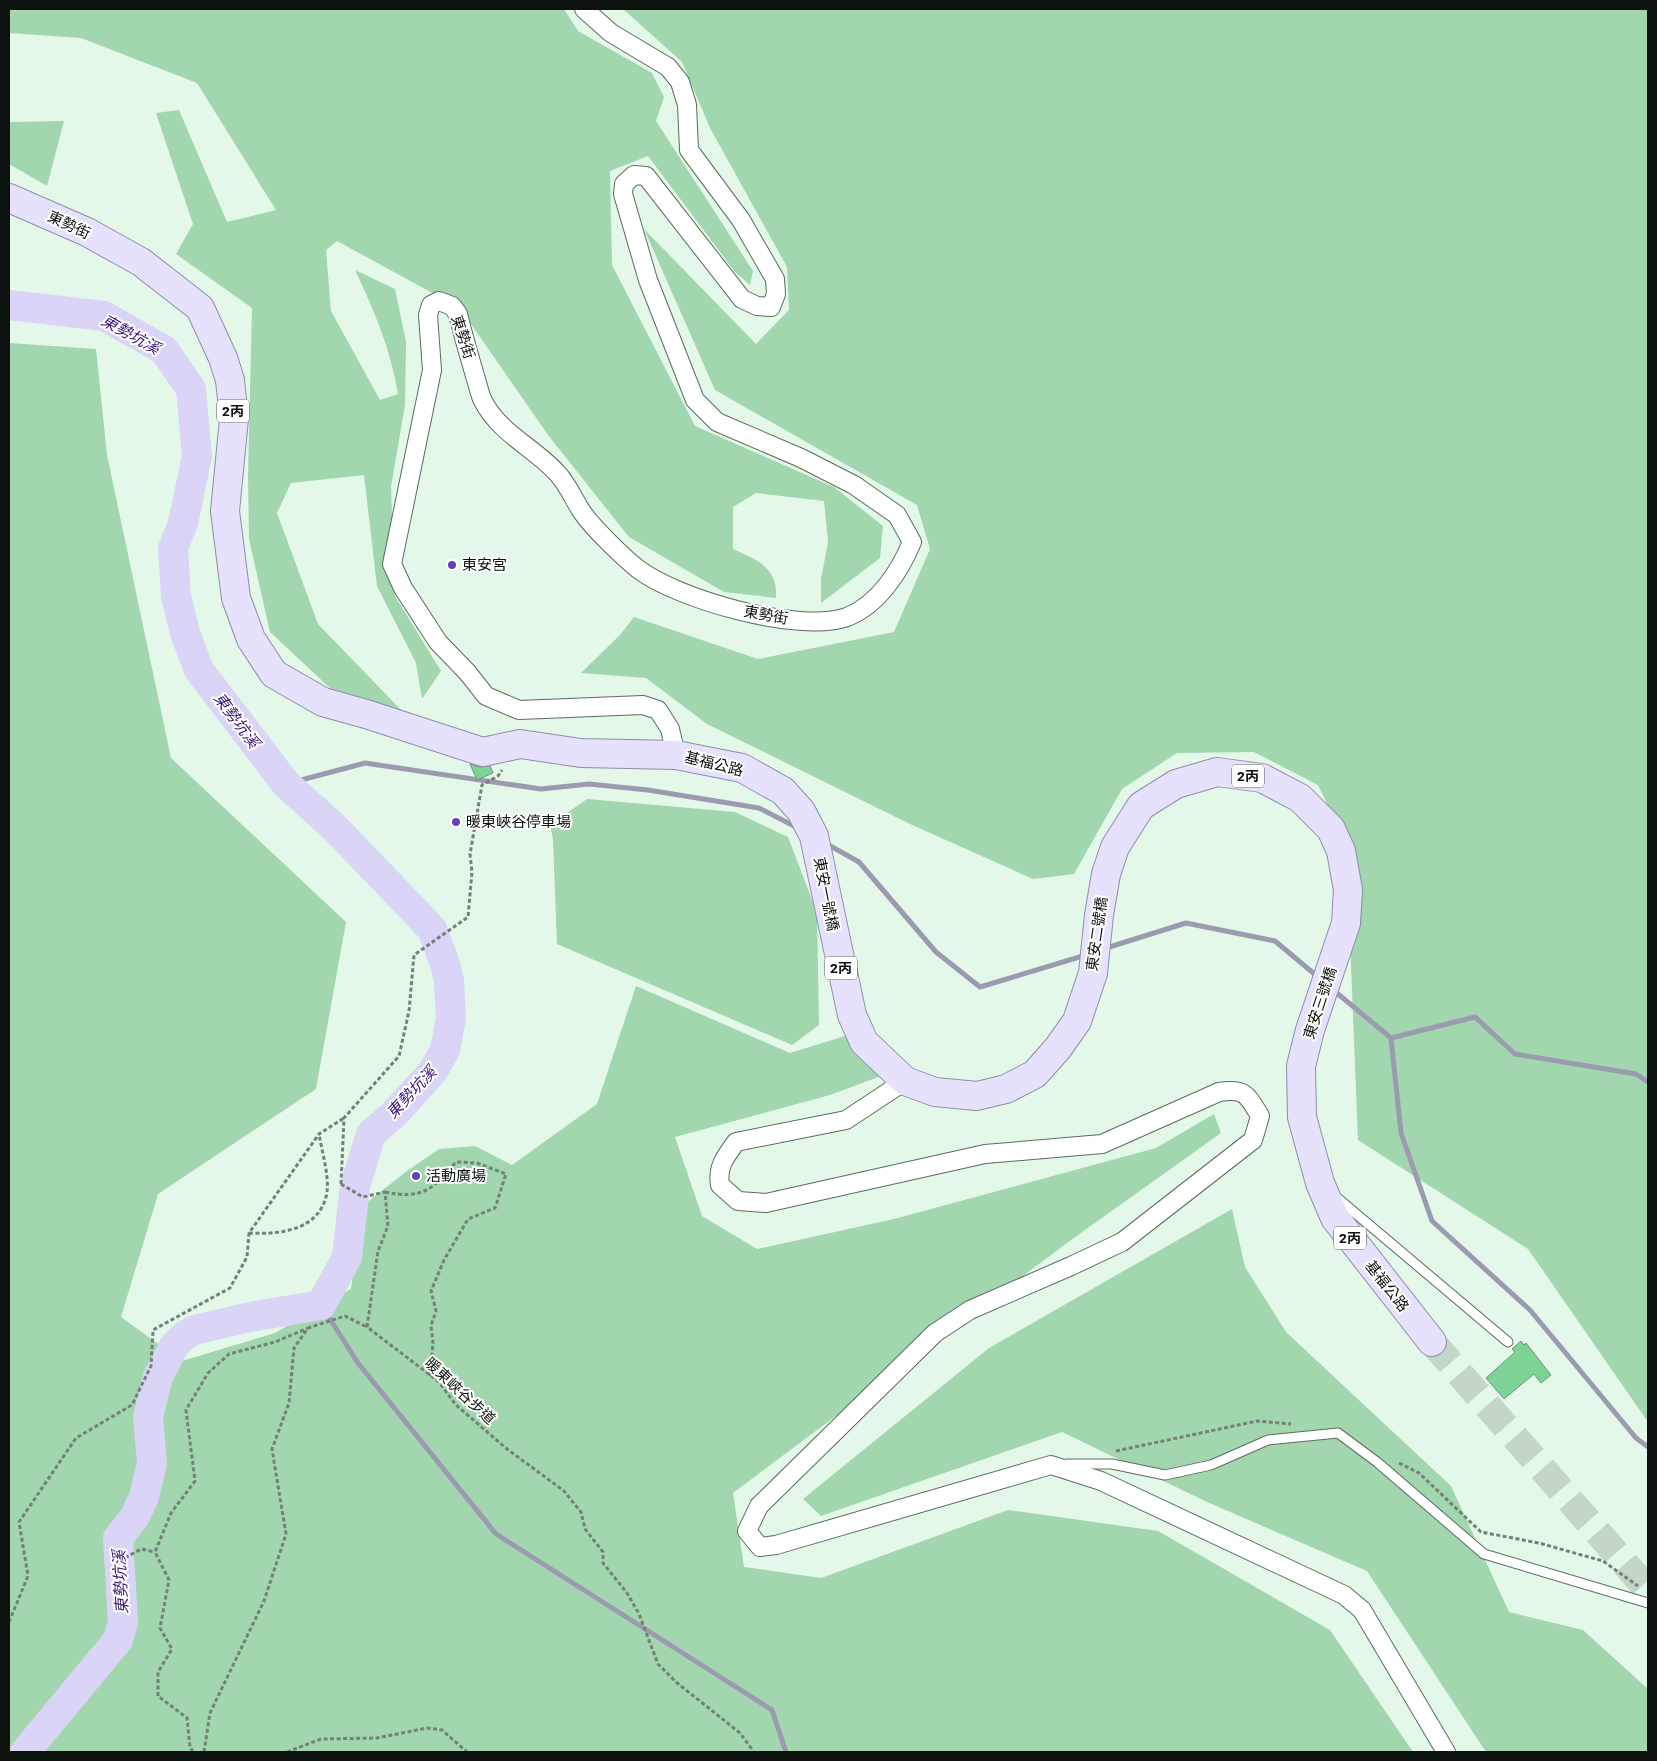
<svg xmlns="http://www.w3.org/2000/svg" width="1657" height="1761" viewBox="0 0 1657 1761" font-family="Barlow,'Noto Sans TC',sans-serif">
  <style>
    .green { fill: #a2d6af }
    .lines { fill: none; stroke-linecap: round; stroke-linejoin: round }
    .stream { stroke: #9c9ab1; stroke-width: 5 }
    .river { stroke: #dad4f7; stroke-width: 30 }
    .building { fill: #7dd395; stroke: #7b8e7f }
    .primary-tunnel { stroke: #c3d6c7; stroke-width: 28; stroke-dasharray: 28 14; stroke-linecap: butt }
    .service-casing { stroke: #5a6c5e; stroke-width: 11 }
    .minor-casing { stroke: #5a6c5e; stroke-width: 20 }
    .primary-casing { stroke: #8f8ca9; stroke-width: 30 }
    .path { stroke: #738177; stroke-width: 3; stroke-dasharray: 4 2.5; stroke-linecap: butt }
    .service { stroke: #fff; stroke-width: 9 }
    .minor { stroke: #fff; stroke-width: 18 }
    .primary { stroke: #e6e2fe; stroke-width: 28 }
    .poi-dot { fill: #6741b9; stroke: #fff; stroke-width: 2 }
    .labels { text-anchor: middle; stroke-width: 4; stroke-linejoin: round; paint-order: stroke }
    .shield { fill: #fff; stroke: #545956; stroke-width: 1 }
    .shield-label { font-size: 14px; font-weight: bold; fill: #0b120d }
    .street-label { font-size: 15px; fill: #0b120d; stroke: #fff }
    .poi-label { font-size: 15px; fill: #0b120d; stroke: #fff; text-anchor: start }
    .water-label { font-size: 16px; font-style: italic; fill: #3a1577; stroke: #fff }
  </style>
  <rect width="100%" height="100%" fill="#e3f8e8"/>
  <path class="green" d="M9 9H564L578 31 652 73 664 97 656 121 753 271 750 285 735 272 648 156 610 171 612 265 695 426 834 487 883 526 880 558 821 603V579L828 542 824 501 756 493 733 507V549C758 560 778 568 776 598L724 592 629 537 548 435 460 308 337 241 326 250 331 311 380 400 398 394C391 350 374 310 355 270L395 289 406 342 405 405 391 487 395 596 441 671 422 699 416 663 377 586 364 475 291 483 277 513 318 624 404 713 332 690 270 632 249 539 248 477 252 308 176 254 193 224 156 113 179 110 227 222 276 210 197 83 81 38 9 33Z
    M623 9H1648V1422L1528 1249 1358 1140 1348 890 1339 829 1318 785 1254 752 1177 753 1122 789 1074 874 1033 879 910 824 707 724 646 678 581 673 620 635 634 617 758 659 894 632 930 549 917 505 715 390 644 229 756 344 789 310 787 267 710 128 682 62Z
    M64 121 47 186 9 164V122Z
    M9 343 96 349 107 455 171 758 346 922 316 1089 158 1194 121 1317 182 1361 275 1333 351 1289 361 1207 407 1171 439 1149 475 1146 512 1165 597 1104 636 986 790 1053 871 1028 889 1073 830 1095 675 1137 702 1216 757 1249 894 1219 1156 1148 1214 1114 1221 1133 1071 1240 733 1493 744 1567 821 1578 1008 1510 1158 1531 1330 1630 1413 1752H9Z
    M587 799 735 812 788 837 817 913 819 1025 792 1045 557 944 553 839 550 825Z
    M1232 1209 1245 1267 1286 1332 1451 1486 1509 1612 1583 1630 1648 1689V1752H1486L1367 1571 1207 1502 1062 1432 821 1516 803 1499 989 1348Z"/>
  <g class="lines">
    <path class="stream" d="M286 784 365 763 541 789 589 784 648 790 759 808 798 828
      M825 843 859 862 936 952 980 987 1086 955
      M1103 949 1186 923 1275 941 1318 977
      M1332 989 1391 1038 1475 1017 1515 1054 1636 1074 1648 1082
      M1391 1038 1401 1133 1432 1221 1530 1310 1636 1438 1648 1447
      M321 1305 358 1363 496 1534 772 1710 786 1752"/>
    <path class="river" d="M9 305 104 316 164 350 191 389 197 456 183 523 173 548 176 596 185 633 199 670 286 784 335 828 432 929 445 964 449 981 451 1018 445 1050 433 1071 395 1113 371 1134 355 1186 347 1257 321 1305 250 1317 194 1330 184 1336 174 1346 158 1377 148 1417 152 1463 144 1497 134 1518 118 1538 123 1622 118 1640 25 1752"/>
  </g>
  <path class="building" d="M470 764 479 767 490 766 493 773 477 780Z
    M1521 1341 1524 1345 1526 1343 1551 1375 1541 1383 1534 1374 1504 1399 1486 1378 1515 1352 1512 1349Z"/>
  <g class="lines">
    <path class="primary-tunnel" d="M1432 1342 1648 1590"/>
    <g class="service-casing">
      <path id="service" d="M1335 1196 1508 1342
        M1067 1464H1112L1165 1475 1211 1465 1268 1440 1338 1433 1377 1462 1484 1554 1648 1603"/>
    </g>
    <g class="minor-casing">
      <path id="minor" d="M584 9 611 33 668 67 680 82 687 105 689 150 741 220 775 279 776 294 771 307 757 306 742 299 646 176 634 175 624 184 623 194 648 280 695 400 717 422 801 458 854 485 897 515 912 542C900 571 878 605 847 617 799 634 677 599 638 569 623 557 593 528 582 512 574 500 568 485 558 474 535 448 500 434 483 401 479 393 478 384 475 376 469 355 463 335 458 314L452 306 439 301 431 305 428 315 432 370 392 564 403 588 438 642 467 672 486 696 519 710 643 705 658 710 670 729 676 755
        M905 1081 846 1120 736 1142C725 1157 717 1167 720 1185L738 1201 766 1203 985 1154 1102 1144 1219 1092C1246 1088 1247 1095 1260 1116L1253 1140 1122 1242 1071 1266 970 1310 935 1333 759 1506 747 1531 760 1547 776 1545 1051 1465 1101 1481 1344 1595 1362 1610 1446 1752"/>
    </g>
    <g class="primary-casing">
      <path id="primary" d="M9 198 87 232 141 262 200 308 223 358 230 380 234 419 225 511 236 598 251 639 274 674 323 702 366 714 483 752 520 744 581 753 676 755 742 768 783 791 801 811 814 836 852 1015 864 1042 905 1081 935 1092 977 1096 1006 1089 1035 1074 1058 1048 1077 1021 1093 973 1099 915 1106 874 1115 847 1141 806 1176 784 1217 772 1262 778 1300 798 1331 829 1341 851 1348 890 1346 923 1310 1030 1301 1066 1302 1117 1320 1183 1335 1218 1432 1342"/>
    </g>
    <path class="path" d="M341 1184 363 1197 385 1192 388 1226 378 1251 367 1327 438 1381 456 1405 507 1449 564 1491 581 1512 585 1529 603 1552V1563L627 1593 639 1614 658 1664 676 1682 740 1733 754 1752
      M341 1184 344 1118 399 1056 409 1011 414 955 468 917 472 872 470 854 482 785 498 776 502 770
      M385 1192C423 1200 433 1189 456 1162L477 1163 506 1174 495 1208 468 1219 444 1260 431 1291 436 1311 431 1326 433 1343 430 1376
      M249 1233C280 1235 321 1230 327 1192 329 1174 322 1152 319 1134
      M1116 1451 1257 1421 1291 1424
      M1399 1463 1419 1473 1481 1532 1539 1543 1603 1561 1638 1586
      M125 1558 141 1549 155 1552
      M9 1622 28 1576 19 1522 76 1438 132 1405 151 1366 153 1330 230 1288 247 1257 249 1233 319 1134 344 1118
      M193 1752 190 1747 187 1718 158 1696V1672L172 1649 160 1628 169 1580 155 1552 171 1513 195 1481 186 1410 208 1373 229 1354 275 1342 308 1328
      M204 1752 210 1713 264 1601 286 1534 272 1449 289 1403 294 1348 308 1328 345 1316 367 1327
      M287 1752 321 1739 377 1738 427 1728 442 1730 467 1752"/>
    <use href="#service" class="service"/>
    <use href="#minor" class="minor"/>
    <use href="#primary" class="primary"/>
  </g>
  <g class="poi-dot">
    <circle cx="452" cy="565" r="5"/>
    <circle cx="456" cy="822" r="5"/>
    <circle cx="416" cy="1176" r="5"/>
  </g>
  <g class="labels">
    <g class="shield">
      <rect x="217" y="399.5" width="32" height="23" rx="4"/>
      <rect x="1232" y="764.5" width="32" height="23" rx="4"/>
      <rect x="825" y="956.5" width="32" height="23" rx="4"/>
      <rect x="1334" y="1226.5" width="32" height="23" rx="4"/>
    </g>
    <g class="shield-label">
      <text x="233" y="416">2丙</text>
      <text x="1248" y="781">2丙</text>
      <text x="841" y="973">2丙</text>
      <text x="1350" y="1243">2丙</text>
    </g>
    <g class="street-label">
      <text transform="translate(69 225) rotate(25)" y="5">東勢街</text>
      <text transform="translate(463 337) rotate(72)" y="5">東勢街</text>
      <text transform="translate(766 615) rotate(10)" y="5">東勢街</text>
      <text transform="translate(714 764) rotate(14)" y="5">基福公路</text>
      <text transform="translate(826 894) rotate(79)" y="5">東安一號橋</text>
      <text transform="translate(1097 934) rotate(-82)" y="5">東安二號橋</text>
      <text transform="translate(1320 1003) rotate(-72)" y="5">東安三號橋</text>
      <text transform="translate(1387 1286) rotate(52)" y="5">基福公路</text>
      <text transform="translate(460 1391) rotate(43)" y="5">暖東峽谷步道</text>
    </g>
    <g class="poi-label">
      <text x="462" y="570">東安宮</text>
      <text x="466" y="827">暖東峽谷停車場</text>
      <text x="426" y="1181">活動廣場</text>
    </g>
    <g class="water-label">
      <text transform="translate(131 334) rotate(29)" y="6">東勢坑溪</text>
      <text transform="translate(237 720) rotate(53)" y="6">東勢坑溪</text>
      <text transform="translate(411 1092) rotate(-47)" y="6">東勢坑溪</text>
      <text transform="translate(120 1582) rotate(-93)" y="6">東勢坑溪</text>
    </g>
  </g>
  <rect width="1657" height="1761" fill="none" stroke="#0b120d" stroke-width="20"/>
</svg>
